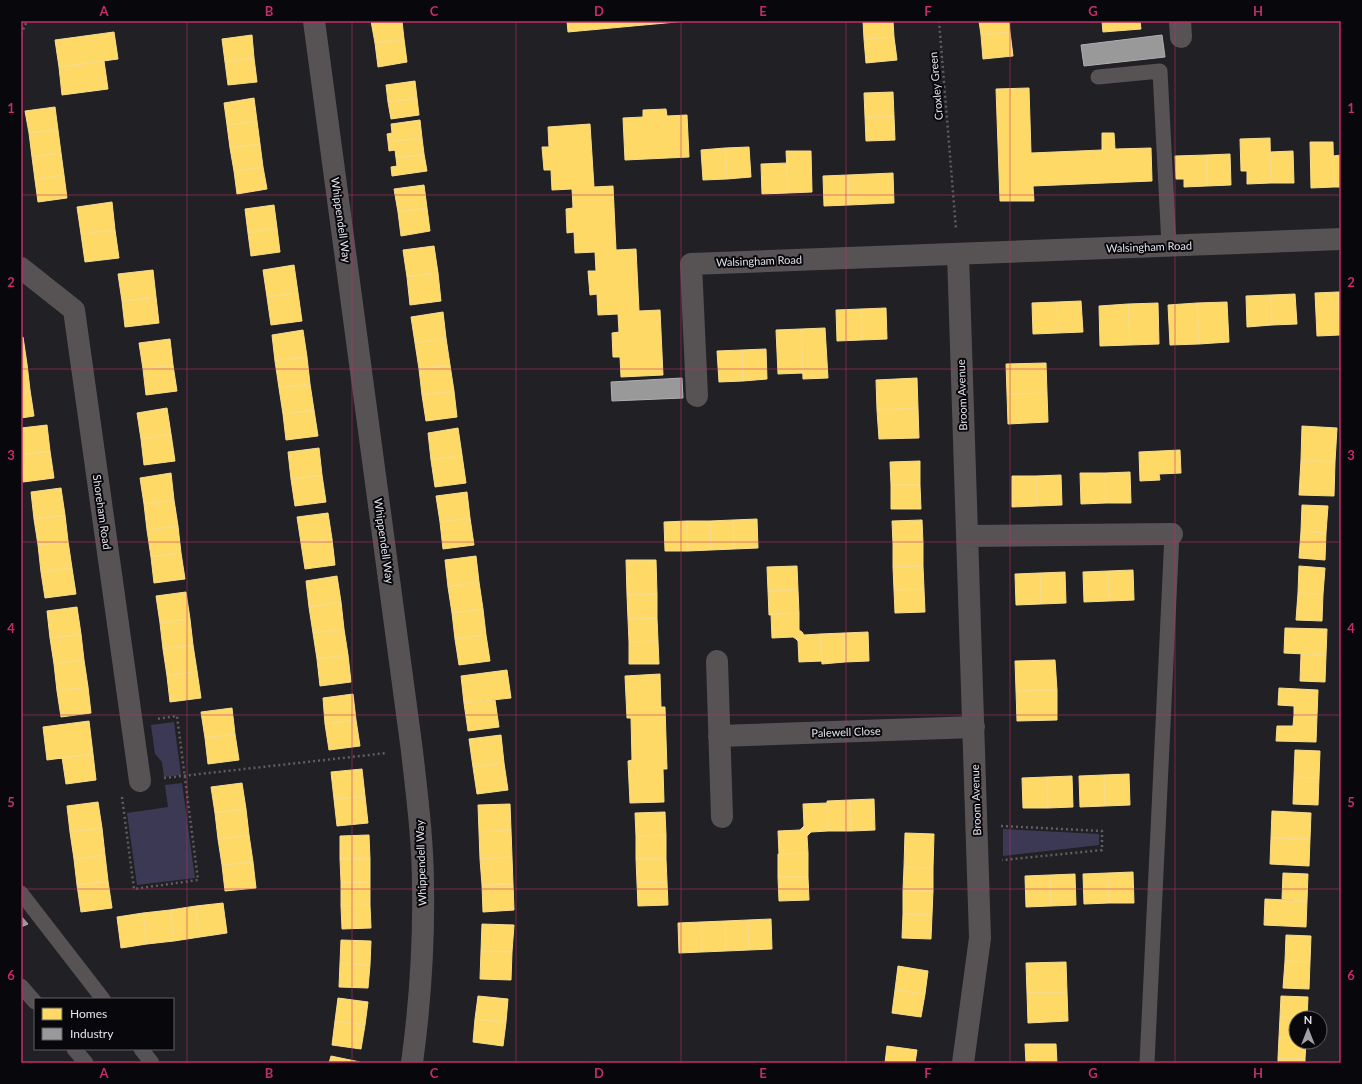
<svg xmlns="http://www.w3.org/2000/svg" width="1362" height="1084" viewBox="0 0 1362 1084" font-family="Lato,sans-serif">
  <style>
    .green { fill: #3c3955 }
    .homes { fill: #ffd966; stroke: #f7dc8e }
    .industry { fill: #999; stroke: #afafb2 }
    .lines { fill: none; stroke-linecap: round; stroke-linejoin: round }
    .path { stroke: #615d60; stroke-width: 2.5; stroke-dasharray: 2 3; stroke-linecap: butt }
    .service { stroke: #575254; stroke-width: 15 }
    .minor { stroke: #575254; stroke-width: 22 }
    .grid { fill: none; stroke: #c52c69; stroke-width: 1; stroke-opacity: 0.55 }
    .labels { text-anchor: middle; stroke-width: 4; stroke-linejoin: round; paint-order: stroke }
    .street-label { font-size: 11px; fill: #e3e3eb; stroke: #08080c }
    .neatline { fill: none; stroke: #c52c69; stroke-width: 1.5 }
    .grid-label { font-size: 13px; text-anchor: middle; font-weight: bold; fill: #c52c69 }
  </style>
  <rect width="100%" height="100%" fill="#202025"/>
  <path class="green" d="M174 722 181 775 164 777 162 762 155 754 151 725Z
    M182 783 195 878 137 885 127 813 168 807 165 785Z
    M1003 829 1099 834V845L1003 856Z"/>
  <path class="homes" d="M371 21H402L404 39 375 43Z
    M567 21H687L568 32Z
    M863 21H893L894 37 864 39Z
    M979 21H1009L1010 32 981 35Z
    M1102 21H1140L1141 29 1103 32Z
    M114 32 118 59 59 67 55 40Z
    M1010 32 1013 56 983 59 981 35Z
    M252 35 254 58 225 62 222 39Z
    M894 37 897 60 866 63 864 39Z
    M404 39 407 62 378 67 375 43Z
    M254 58 257 82 228 85 225 62Z
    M104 61 108 89 62 95 59 67Z
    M415 81 417 98 388 102 386 85Z
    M1029 88 1031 153 1102 150V133H1114L1115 149 1151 148 1152 181 1033 186 1034 201H1000L996 89Z
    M893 92 894 116 865 117 864 93Z
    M254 98 257 121 227 125 224 103Z
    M417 98 419 115 391 119 388 102Z
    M55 107 58 130 29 133 25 111Z
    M666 109 667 116 687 115 689 157 625 160 623 118 643 117V110Z
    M894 116 895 140 866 141 865 117Z
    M420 120 422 138 388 142 387 134 392 133 391 124Z
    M257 121 260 144 230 148 227 125Z
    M590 124 594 187 613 186 616 250 636 249 639 311 660 310 663 375 621 377 620 357H613L612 333 619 332 618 314 598 315 597 294 590 295 588 271H596L595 252 575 253 574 232 567 233 566 209 573 208 572 189 552 190 551 170H544L542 147H549L548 127Z
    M58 130 61 153 32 157 29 133Z
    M422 138 424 154 396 158 395 150 389 151 388 142Z
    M1270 138 1271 183 1247 184V171H1241L1240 139Z
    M1310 142H1333L1334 187 1311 188Z
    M260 144 263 167 234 171 230 148Z
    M749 147 751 177 727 179 725 148Z
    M725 148 727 179 703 180 701 150Z
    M786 151H811L812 192 788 193Z
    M1293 151 1294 183H1271L1270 152Z
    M61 153 64 175 35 180 32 157Z
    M424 154 427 171 392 176 391 167 397 166 396 158Z
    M1230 154 1231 185 1207 186V155Z
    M1207 155V186L1184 187V179H1176L1175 156Z
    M1341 155V187H1334L1333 156Z
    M787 163 788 193 762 194 761 164Z
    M263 167 267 189 237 194 234 171Z
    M893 173 894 203 849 205 848 175Z
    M64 175 67 198 38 202 35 180Z
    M848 175 849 205 824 206 823 176Z
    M424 185 427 208 398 212 394 189Z
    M112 202 115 230 81 234 77 207Z
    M274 205 277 228 248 233 245 209Z
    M427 208 430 231 401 236 398 212Z
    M277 228 280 252 251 256 248 233Z
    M115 230 119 258 85 262 81 234Z
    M434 246 438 273 407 277 403 250Z
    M294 265 298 293 267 297 263 270Z
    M153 270 156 297 122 301 118 274Z
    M438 273 441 301 410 305 407 277Z
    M1338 292 1340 335 1317 336 1315 293Z
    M1338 292H1341V335H1340Z
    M298 293 302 321 271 325 267 297Z
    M1295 294 1297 324 1272 325 1271 295Z
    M1271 295 1272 325 1247 327 1246 296Z
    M156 297 159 323 125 327 122 301Z
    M1081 301 1083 332 1058 333 1057 302Z
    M1057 302 1058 333 1033 334 1032 303Z
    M1227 302 1229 342 1199 344 1197 303Z
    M1158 303 1159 344 1130 345 1128 304Z
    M1197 303 1199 344 1170 345 1168 305Z
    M1128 304 1130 345 1100 346 1099 306Z
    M886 308 887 339 862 340 861 309Z
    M861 309 862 340 837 341 836 310Z
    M443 312 446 338 415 343 411 317Z
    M825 328 828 378 803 379 801 329Z
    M801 329 803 373 778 374 776 330Z
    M303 330 307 357 275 361 272 335Z
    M21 337H23L27 364 21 365Z
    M446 338 450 365 419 369 415 343Z
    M170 339 173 365 143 369 139 343Z
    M766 349 767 379 743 381 742 350Z
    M742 350 743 381 719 382 717 351Z
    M307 357 310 384 279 388 275 361Z
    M1046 363 1047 393 1007 394 1006 364Z
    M27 364 30 390 21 391V365Z
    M173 365 177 391 146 395 143 369Z
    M450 365 454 391 422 395 419 369Z
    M917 378 918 408 877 410 876 380Z
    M310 384 314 410 283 414 279 388Z
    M30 390 34 416 21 418V391Z
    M454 391 457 417 426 421 422 395Z
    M1047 393 1048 422 1008 424 1007 394Z
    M167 408 171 434 141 439 137 413Z
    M918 408 919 438 879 439 877 410Z
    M314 410 318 436 286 440 283 414Z
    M47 425 50 451 21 455V428Z
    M1302 426 1337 428 1335 462 1301 460Z
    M458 428 462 455 431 460 428 433Z
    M171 434 175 461 144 465 141 439Z
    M319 448 322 475 291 479 288 452Z
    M1180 450 1181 473 1159 474 1160 480 1140 481 1139 452Z
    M50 451 54 478 23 482 21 455Z
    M462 455 466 483 435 487 431 460Z
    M1301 460 1335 462 1334 496 1299 495Z
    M920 461V485H891L890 462Z
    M1130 472 1131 503H1106L1105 473Z
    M171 473 174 500 144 504 140 478Z
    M1080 473H1105L1106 503 1081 504Z
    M322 475 326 502 295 506 291 479Z
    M1061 475 1062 505 1037 506 1036 476Z
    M1012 476H1036L1037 506 1012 507Z
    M891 485H920L921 509H891Z
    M61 488 65 515 34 519 31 492Z
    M467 492 470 518 440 522 436 496Z
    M174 500 178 526 147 530 144 504Z
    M1302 505 1328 506 1326 533 1301 531Z
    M328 513 332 539 301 543 297 517Z
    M65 515 68 541 38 545 34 519Z
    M470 518 474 545 443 549 440 522Z
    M757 519 758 548 734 549 733 520Z
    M733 520 734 549 711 550 710 521Z
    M922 520 923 543 893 544 892 521Z
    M687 521H710L711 550 688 551Z
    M687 521 688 551H665L664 522Z
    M178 526 181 553 151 557 147 530Z
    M1301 531 1326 533 1325 560 1299 558Z
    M332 539 335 565 305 569 301 543Z
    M68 541 72 568 41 572 38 545Z
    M923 543V566L893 567V544Z
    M181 553 185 579 154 583 151 557Z
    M476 556 479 582 448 587 445 560Z
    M626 560H656L657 594 627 595Z
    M797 566 798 590 768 591 767 567Z
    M923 566 924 589 894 590 893 567Z
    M1299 566 1325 568 1323 594 1298 593Z
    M72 568 76 594 45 598 41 572Z
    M1133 570 1134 600 1109 601 1108 571Z
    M1108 571 1109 601 1084 602 1083 572Z
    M1065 572 1066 603 1041 604 1040 573Z
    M1040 573 1041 604 1016 605 1015 574Z
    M337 576 341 602 309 607 306 581Z
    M479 582 483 609 452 613 448 587Z
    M924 589 925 612 895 613 894 590Z
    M798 590 799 613 769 615 768 591Z
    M186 592 190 619 160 623 156 596Z
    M1298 593 1323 594 1322 621 1296 620Z
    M657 594V618L628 619 627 595Z
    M341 602 344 629 313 633 309 607Z
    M77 607 81 634 50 638 47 611Z
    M483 609 486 635 455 639 452 613Z
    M799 613V630L802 632 796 639 793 637 772 638 771 614Z
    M657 618 658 641 629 642 628 619Z
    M190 619 193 645 163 649 160 623Z
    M1285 628 1327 629 1326 655 1284 653Z
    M344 629 348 655 317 659 313 633Z
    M802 632 804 635 820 634 822 661 799 662 798 641 796 639Z
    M868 632 869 661 845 662 844 633Z
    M844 633 845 662 822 664 820 634Z
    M81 634 84 660 54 664 50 638Z
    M486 635 490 661 459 665 455 639Z
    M658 641 659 664H629V642Z
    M193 645 197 671 167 676 163 649Z
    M1301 654 1326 655 1325 682 1300 681Z
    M348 655 351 682 320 686 317 659Z
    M84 660 88 687 57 691 54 664Z
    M1055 660 1057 690 1016 691 1015 661Z
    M507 670 511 698 464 703 461 676Z
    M197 671 201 698 170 702 167 676Z
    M660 674 661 707H665L667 769H663L664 802 630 803 628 761 632 760 631 718H627L625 676Z
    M88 687 91 713 61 717 57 691Z
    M1279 688 1318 690 1317 716 1294 715V706L1278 705Z
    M1057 690V720L1017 721 1016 691Z
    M353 694 356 720 325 724 323 698Z
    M495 700 499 727 468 731 464 703Z
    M232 708 235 734 205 738 201 712Z
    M1294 715 1317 716 1316 742 1276 741 1277 726H1293Z
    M356 720 360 746 329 750 325 724Z
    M89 721 93 754 47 760 43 727Z
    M235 734 239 760 208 764 205 738Z
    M501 735 504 763 473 767 469 739Z
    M1295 750 1320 751 1319 778 1294 777Z
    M93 754 96 780 66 784 62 757Z
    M504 763 508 790 477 794 473 767Z
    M362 769 365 796 334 799 331 772Z
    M1129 774 1130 805 1105 806 1104 775Z
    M1104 775 1105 806 1080 807 1079 776Z
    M1072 776 1073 807 1048 808 1047 777Z
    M1047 777 1048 808H1023L1022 778Z
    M1294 777 1319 778 1318 805 1293 804Z
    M242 783 246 809 215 813 211 787Z
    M365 796 368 823 337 826 334 799Z
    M874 799 875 830 851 831 850 800Z
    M850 800 851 831H828L827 801Z
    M98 802 102 828 70 832 67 806Z
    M827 803 828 831 811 832 809 834 802 828 804 826 803 804Z
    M510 804 511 830 479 832 478 805Z
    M246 809 249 835 218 839 215 813Z
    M1272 811 1311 813 1310 839 1271 838Z
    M665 812 666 835 636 836 635 813Z
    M102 828 105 855 74 859 70 832Z
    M802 828 809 834 807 836 808 853 779 854 778 831 800 830Z
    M511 830 512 857 480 859 479 832Z
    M905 833 934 834 933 868 904 867Z
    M249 835 253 862 222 865 218 839Z
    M369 835 370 859H340V836Z
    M666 835V859H636V836Z
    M1271 838 1310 839 1309 866 1270 864Z
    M808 853V877H778V854Z
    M105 855 108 881 77 885 74 859Z
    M512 857 513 884 482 885 480 859Z
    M340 859H370V882H341Z
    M636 859H666L667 882 637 883Z
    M253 862 256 888 225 891 222 865Z
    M904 867 933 868V891L903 890Z
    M1133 872 1134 903H1109L1108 873Z
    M1108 873 1109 903 1084 904 1083 874Z
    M1283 873 1308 874 1307 901 1282 899Z
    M1075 874 1076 905 1051 906 1050 875Z
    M1050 875 1051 906 1026 907 1025 876Z
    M778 877H808L809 900 779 901Z
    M108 881 112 908 81 912 77 885Z
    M341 882H370V905L341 906Z
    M667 882 668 905 638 906 637 883Z
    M513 884 514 910 483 912 482 885Z
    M903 890 933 891 932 915 903 914Z
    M1265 899 1307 901 1306 927 1264 925Z
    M223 903 227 933 200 937 196 906Z
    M370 905 371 928 342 929 341 906Z
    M196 906 200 937 174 941 170 910Z
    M170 910 174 941 147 944 143 913Z
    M143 913 147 944 121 948 117 917Z
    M903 914 932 915 931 939 902 938Z
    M771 919 772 949 749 950 748 920Z
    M748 920 749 950 726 951 725 921Z
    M725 921 726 951 702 952 701 922Z
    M701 922 702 952 679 953 678 923Z
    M482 924 514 925 512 952 481 951Z
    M1286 935 1311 936 1310 962 1285 961Z
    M341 940 371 941 370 965 340 963Z
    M481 951 512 952 511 980 480 979Z
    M1285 961 1310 962 1309 989 1283 988Z
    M1066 962 1067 992 1027 993 1026 963Z
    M340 963 370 965 368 988 339 987Z
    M898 966 928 971 925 994 895 990Z
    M895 990 925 994 921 1017 892 1013Z
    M1067 992 1068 1021 1028 1023 1027 993Z
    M478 996 508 999 506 1022 475 1019Z
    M1281 996 1308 997 1307 1018 1280 1017Z
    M338 998 368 1002 365 1025 335 1021Z
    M1280 1017 1307 1018H1296V1038L1279 1037Z
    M475 1019 506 1022 503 1046 473 1042Z
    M335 1021 365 1025 361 1049 332 1045Z
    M1279 1037 1296 1038V1042H1306L1305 1059 1278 1058Z
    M1025 1044H1056L1057 1063H1026Z
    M887 1046 917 1050 915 1063H885Z
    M331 1056 360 1062V1063H329Z
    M1278 1058 1305 1059V1063H1278Z"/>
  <path class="industry" d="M1162 35 1165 57 1084 66 1081 45Z
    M682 378 683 398 612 401 611 382Z
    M21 916 28 924 21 927Z"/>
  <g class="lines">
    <path class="path" d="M939 21 956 229
      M21 34 27 21
      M164 778 387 753
      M122 797 134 889 198 880 177 716 156 719
      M1001 826 1102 831V850L1002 860"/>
    <path class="service" d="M1098 77 1160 71 1169 246
      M21 893 103 999
      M21 986 35 1002
      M74 1049 86 1063
      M141 1049 152 1063
      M1147 1063 1172 534"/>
    <path class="minor" d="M314 21 412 751C417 796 423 841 423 887 424 946 420 1004 412 1063
      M1180 21 1181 37
      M958 254 980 938 963 1063
      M21 268 74 310 140 781
      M697 396 691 264 1341 239
      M967 536 1172 534
      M717 661 722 817
      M719 736 974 727"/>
  </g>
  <path class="grid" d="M187 21V1063M352 21V1063M516 21V1063M681 21V1063M846 21V1063M1010 21V1063M1175 21V1063M21 195H1341M21 369H1341M21 542H1341M21 715H1341M21 889H1341"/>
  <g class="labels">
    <g class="street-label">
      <text transform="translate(936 86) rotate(-95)" y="4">Croxley Green</text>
      <text transform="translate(341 220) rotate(82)" y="4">Whippendell Way</text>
      <text transform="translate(1149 247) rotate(-2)" y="4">Walsingham Road</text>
      <text transform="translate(759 261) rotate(-2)" y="4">Walsingham Road</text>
      <text transform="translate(962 395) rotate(-92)" y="4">Broom Avenue</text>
      <text transform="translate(102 512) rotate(82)" y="4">Shoreham Road</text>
      <text transform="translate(384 541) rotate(82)" y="4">Whippendell Way</text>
      <text transform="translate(846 732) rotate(-2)" y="4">Palewell Close</text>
      <text transform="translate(976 800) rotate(-92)" y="4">Broom Avenue</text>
      <text transform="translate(421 863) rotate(-92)" y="4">Whippendell Way</text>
    </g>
  </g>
  <rect width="1362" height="1084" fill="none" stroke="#08080c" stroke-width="44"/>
  <rect x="34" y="998" width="140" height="52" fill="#08080c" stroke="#606065"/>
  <rect x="42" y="1008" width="20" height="12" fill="#ffd966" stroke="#606065"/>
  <text x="70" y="1018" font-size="12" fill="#e3e3eb">Homes</text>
  <rect x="42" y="1028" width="20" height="12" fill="#999999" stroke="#606065"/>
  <text x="70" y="1038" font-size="12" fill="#e3e3eb">Industry</text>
  <g transform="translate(1308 1030)"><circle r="19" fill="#08080c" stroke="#606065"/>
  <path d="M0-3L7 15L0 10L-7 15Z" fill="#9f9fa6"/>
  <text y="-6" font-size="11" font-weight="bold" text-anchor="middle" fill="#e3e3eb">N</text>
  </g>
  <rect x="22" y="22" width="1318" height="1040" class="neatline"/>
  <g class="grid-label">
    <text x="104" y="16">A</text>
    <text x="269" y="16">B</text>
    <text x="434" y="16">C</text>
    <text x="599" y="16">D</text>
    <text x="763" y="16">E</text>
    <text x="928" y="16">F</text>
    <text x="1093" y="16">G</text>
    <text x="1258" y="16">H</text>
    <text x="11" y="113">1</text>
    <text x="1351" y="113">1</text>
    <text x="11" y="287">2</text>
    <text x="1351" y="287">2</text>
    <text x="11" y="460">3</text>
    <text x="1351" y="460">3</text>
    <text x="11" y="633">4</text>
    <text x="1351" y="633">4</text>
    <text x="11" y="807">5</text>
    <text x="1351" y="807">5</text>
    <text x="11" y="980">6</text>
    <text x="1351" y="980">6</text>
    <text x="104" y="1078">A</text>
    <text x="269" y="1078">B</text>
    <text x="434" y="1078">C</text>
    <text x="599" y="1078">D</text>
    <text x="763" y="1078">E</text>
    <text x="928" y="1078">F</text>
    <text x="1093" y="1078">G</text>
    <text x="1258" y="1078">H</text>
  </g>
</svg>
